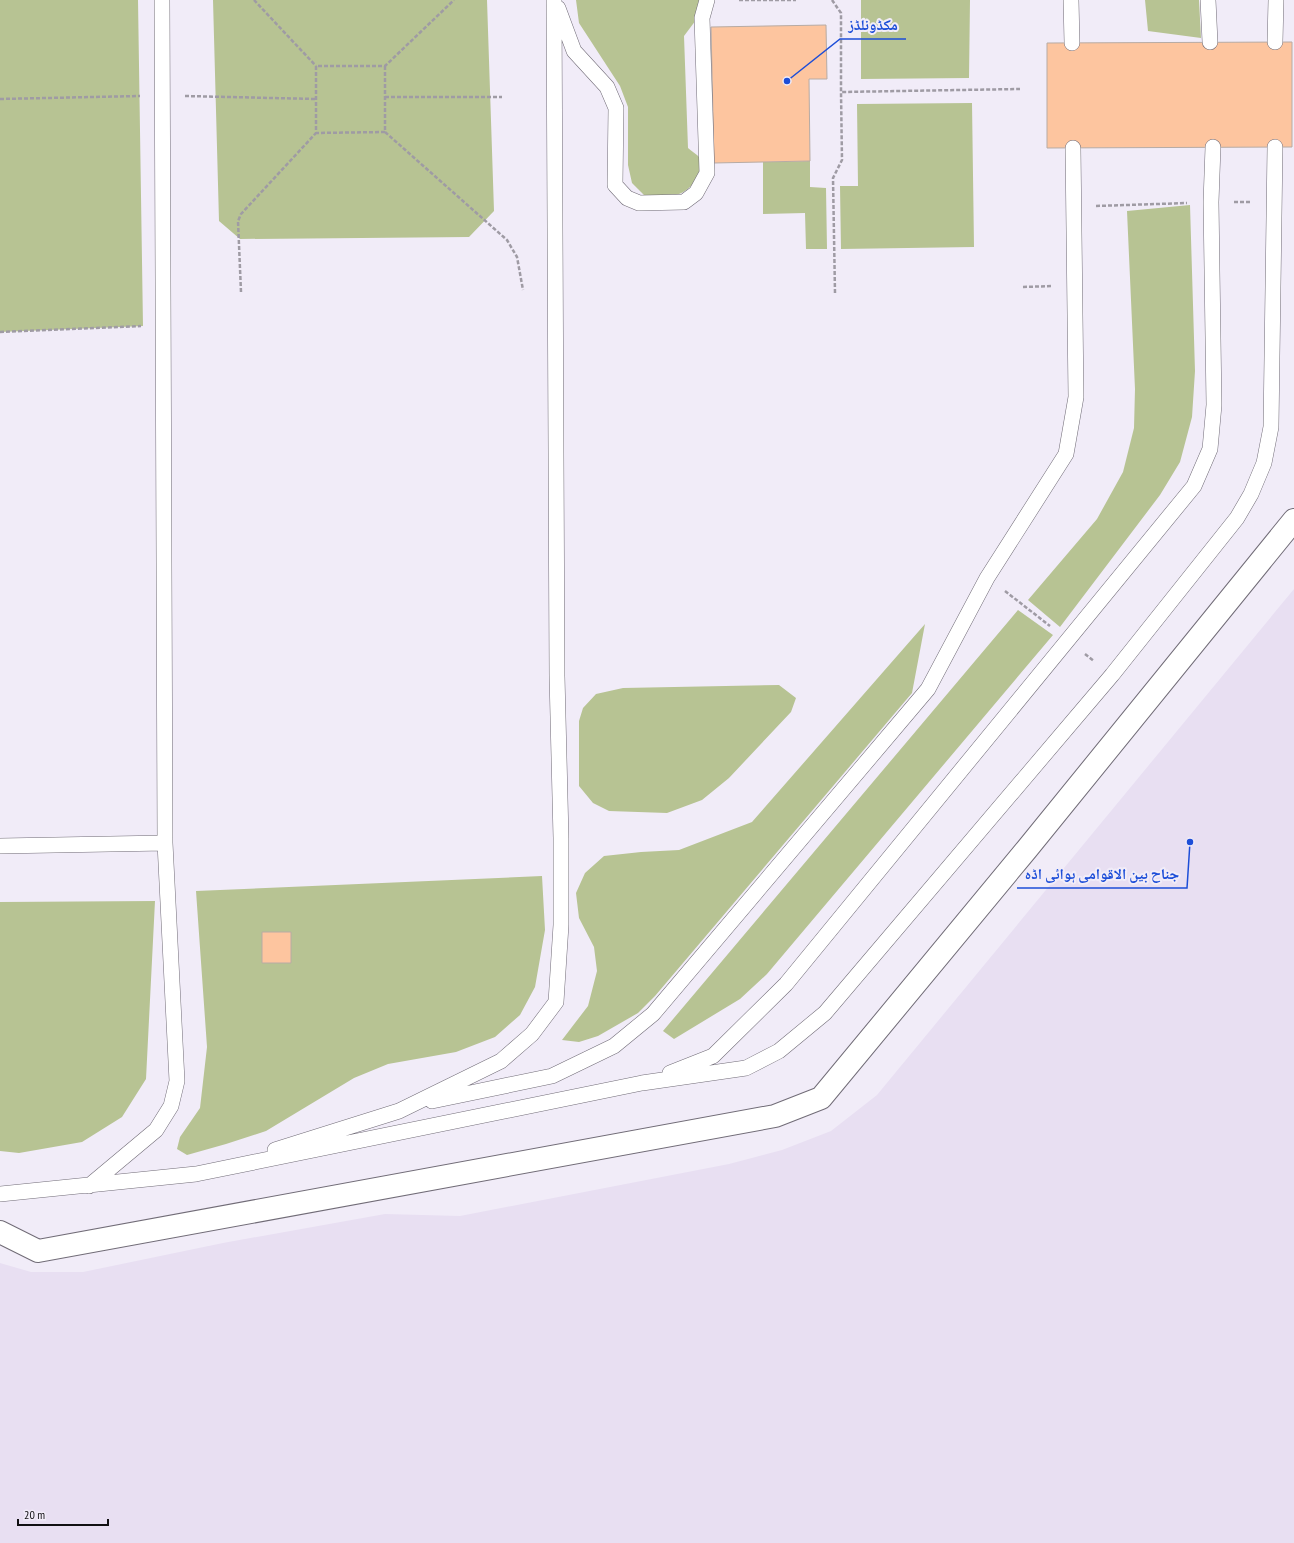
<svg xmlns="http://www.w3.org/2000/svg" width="1294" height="1543" viewBox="0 0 1294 1543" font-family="'PT Sans Narrow','Noto Naskh Arabic',sans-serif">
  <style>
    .built { fill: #e8dff2 }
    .green { fill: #b7c393 }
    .building { fill: #fdc59f; stroke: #b7aba4 }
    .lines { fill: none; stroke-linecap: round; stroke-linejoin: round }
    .service-casing { stroke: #716c77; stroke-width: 16 }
    .secondary-casing { stroke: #716c77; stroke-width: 24 }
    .path { stroke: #9f9ba4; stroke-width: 2.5; stroke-dasharray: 4 2; stroke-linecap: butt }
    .service { stroke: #fff; stroke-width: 15 }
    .secondary { stroke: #fff; stroke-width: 22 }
    .leader { fill: none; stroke: #1d4ed8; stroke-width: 1.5 }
    .callout-dot { fill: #1d4ed8; stroke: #f1ecf8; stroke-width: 1.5 }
    .callout-label { font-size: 15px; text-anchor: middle; font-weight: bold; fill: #1d4ed8; stroke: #f1ecf8; stroke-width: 4; stroke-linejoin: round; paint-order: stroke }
  </style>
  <rect width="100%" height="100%" fill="#f1ecf8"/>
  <path class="built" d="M1294 589V1543H0V1263L31 1272H83L223 1243 385 1214 460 1216 729 1164 782 1150 831 1131 877 1095Z"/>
  <path class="green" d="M0 0H138L143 326 0 332Z
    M213 0H487L494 211 469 237 240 239 219 221Z
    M576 0H702L696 20 684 36 688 148C691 151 697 154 700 158 706 171 691 190 679 194 669 198 655 196 645 196L632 183 628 165V107L620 86 579 23Z
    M861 0H970L969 78 861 79Z
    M1145 0H1199L1201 38 1148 31Z
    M972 103 974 247 841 249 840 186H858L857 104Z
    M810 161V187L826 188 827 249H806L805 213 763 214V162Z
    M1190 205 1195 371 1192 417 1180 462 1160 495 1060 627 1028 600 1097 519 1123 472 1134 428 1135 389 1127 211Z
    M1018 610 1053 635 767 974 740 999 674 1039 663 1031Z
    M925 624 912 693 655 996 638 1013 598 1036 579 1042 562 1040 588 1006 597 971 594 947 579 918 576 893 585 873 604 856 641 852 679 850 752 822Z
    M779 685 796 698 791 712 729 778 702 800 667 813 609 811 593 803 579 786V721L583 708 596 694 623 688Z
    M542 876 545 930 535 987 520 1015 495 1037 456 1052 388 1064 354 1078 266 1131 226 1144 187 1155 177 1149 180 1137 200 1108 207 1047 196 891Z
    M155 901 146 1079 122 1117 82 1142 19 1153 0 1151V902Z"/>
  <path class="building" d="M826 25 827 79H809L810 161 714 163 711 27Z
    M1292 42V147L1047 148V43Z
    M262 932H291V963H262Z"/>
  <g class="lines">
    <g class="service-casing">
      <path id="service" d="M1071 0 1072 43
        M1208 0 1210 42
        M558 8 574 51 607 87 616 108 615 185 627 198 639 203 684 202 696 193 707 173 702 18 707 0
        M1275 42 1276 0
        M0 846 165 843
        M670 1073 713 1056 786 984 1194 486 1210 449 1214 405 1211 202 1213 147
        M432 1101 552 1076 614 1046 653 1014 928 689 987 578 1066 454 1076 397 1073 148
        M275 1150 399 1111 501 1061 532 1034 556 1002 561 925V838L557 676 554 0
        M89 1186 156 1130 171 1106 177 1081 165 843 162 0
        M0 1194 196 1174 642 1083 746 1068 779 1051 825 1013 1112 675 1237 518 1251 494 1264 463 1271 427 1275 147"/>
    </g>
    <g class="secondary-casing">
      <path id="secondary" d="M0 1232 38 1251 775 1116 821 1098 1027 849 1294 520"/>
    </g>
    <path class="path" d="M254 0 316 66
      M739 0H796
      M832 0 841 13V92L1020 89
      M385 66V132L316 133V66H385L454 0
      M185 96 316 99
      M385 97H502
      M0 99 140 96
      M385 132 507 240 517 257 523 290
      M1234 202H1251
      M1096 206 1187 203
      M1023 287 1052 286
      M241 292 238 221 241 214 316 133
      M835 293 833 178 842 160 841 92
      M0 332 141 326
      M1005 591 1050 626
      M1085 654 1094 661"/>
    <use href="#service" class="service"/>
    <use href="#secondary" class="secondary"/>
  </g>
  <path class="leader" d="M787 81L840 39H906M1190 842L1187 888H1017"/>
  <g class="callout-dot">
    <circle cx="787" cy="81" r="4"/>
    <circle cx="1190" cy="842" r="4"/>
  </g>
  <g class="callout-label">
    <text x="873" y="30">مکڈونلڈز</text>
    <text x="1102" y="879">جناح بین الاقوامی ہوائی اڈہ</text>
  </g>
  <path d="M18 1519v6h90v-6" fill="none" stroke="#111013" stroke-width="2"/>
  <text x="24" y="1519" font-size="12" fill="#111013" stroke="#f1ecf8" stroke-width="3" paint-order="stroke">20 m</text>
</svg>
